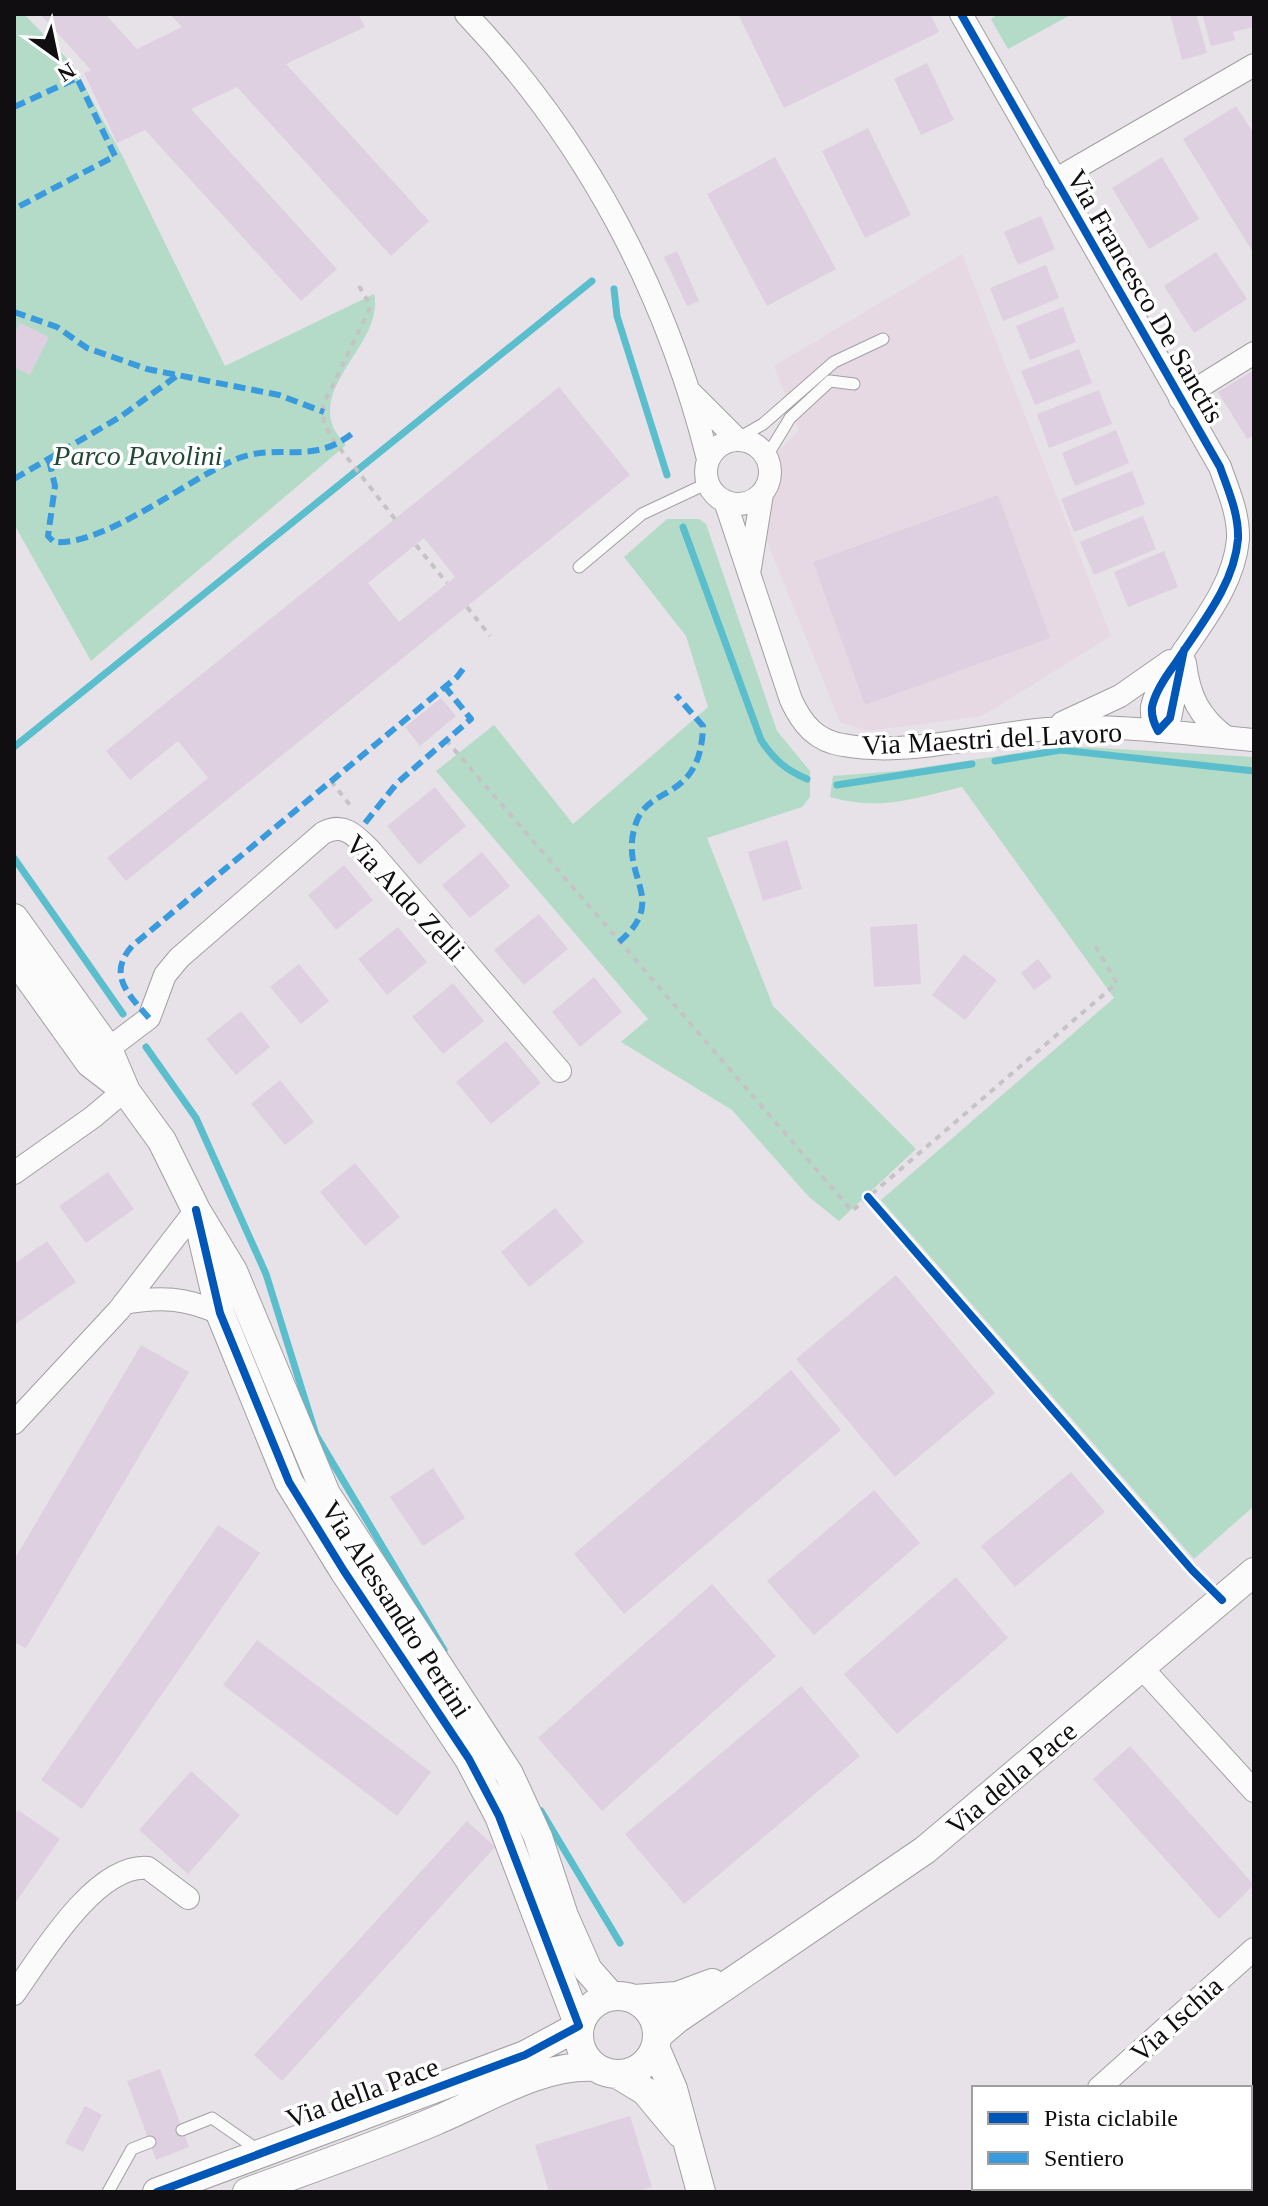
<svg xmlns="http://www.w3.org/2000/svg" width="1268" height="2206" viewBox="0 0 1268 2206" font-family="'Times New Roman',serif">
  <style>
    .commercial { fill: #e7d9e3 }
    .green { fill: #b4dbc8 }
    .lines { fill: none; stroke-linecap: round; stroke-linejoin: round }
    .stream { stroke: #5abecc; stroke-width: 7 }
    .building { fill: #ded0e0; fill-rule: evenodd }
    .service-casing { stroke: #a29fa3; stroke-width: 13 }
    .minor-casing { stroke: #a29fa3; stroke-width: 24 }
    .tertiary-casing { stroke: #a29fa3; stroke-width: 30 }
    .path { stroke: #c5c3c6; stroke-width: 4; stroke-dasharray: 6 6; stroke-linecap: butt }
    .service { stroke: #fbfbfb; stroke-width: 11 }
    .minor { stroke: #fbfbfb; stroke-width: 22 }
    .tertiary { stroke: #fbfbfb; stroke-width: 28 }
    .quiet { stroke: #3a9ade; stroke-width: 6; stroke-dasharray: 12 6; stroke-linecap: butt }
    .cycleway-casing { stroke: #fff; stroke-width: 13 }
    .cycleway { stroke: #0057b8; stroke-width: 8 }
    .labels { text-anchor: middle; stroke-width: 7; stroke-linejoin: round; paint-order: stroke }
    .street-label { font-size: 28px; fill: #110e12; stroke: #fff }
    .park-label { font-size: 28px; font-style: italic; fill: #214935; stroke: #fff }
  </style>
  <rect width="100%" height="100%" fill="#e6e2e7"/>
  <path class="commercial" d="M962 254 1111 636 982 716 868 731 840 722 762 529 778 452 799 430 774 366Z"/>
  <path class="green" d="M14 14H24L73 65 122 155 225 366 374 294C386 346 294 393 346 445L91 661 14 524Z
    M999 14H1072L1008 49 991 19Z
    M667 519H699L706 524 777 731 810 771V797L802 807 707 838 773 1006 916 1149 839 1221 809 1197 732 1110 621 1042 648 1019 436 771 494 725 573 824 708 707 686 636 624 557Z
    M1065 746 1254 757V1506L1194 1559 881 1200 1114 998 962 787C911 799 882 811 830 797L833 776 898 771Z"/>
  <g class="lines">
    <path class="stream" d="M614 289 617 316 667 475
      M683 527 761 740C774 760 786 770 807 779
      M14 747 592 281
      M995 761 1061 750 1254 771
      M837 785 972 764
      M14 858 123 1014
      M146 1047 196 1118 266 1274 316 1435 444 1650
      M541 1811 620 1943"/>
  </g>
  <path class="building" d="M40 14H105L137 49 182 27 170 14H358L365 27 286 64 429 221 391 256 237 87 191 109 337 269 301 301 145 130 117 143 84 73 91 70Z
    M738 14H930L939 32 784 108Z
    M1170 14H1196L1207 53 1182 60Z
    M1202 14H1254V27L1233 32 1235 40 1211 46Z
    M927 63 954 120 921 135 894 79Z
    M1236 106 1254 134V254L1183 139Z
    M868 128 911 215 865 238 822 151Z
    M775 157 836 269 767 306 707 194Z
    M1162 157 1199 219 1149 249 1112 188Z
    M1041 216 1055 249 1018 265 1004 232Z
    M677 251 699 301 687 306 664 257Z
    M1216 252 1247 299 1194 333 1164 286Z
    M1046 265 1059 298 1003 321 990 288Z
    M1063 307 1076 342 1030 360 1016 326Z
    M20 323 49 337 30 375 14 367V334Z
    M1079 349 1092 383 1035 405 1021 371Z
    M1254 370V435L1247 439 1218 392Z
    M559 387 630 475 126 881 107 858 208 778 178 741 130 780 106 751ZM424 538 455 577 399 622 368 583Z
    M1099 390 1112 424 1049 448 1037 414Z
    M1116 430 1129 463 1075 486 1062 453Z
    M1132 471 1145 504 1074 532 1061 499Z
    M998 495 1050 638 865 705 813 562Z
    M1143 516 1156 549 1094 575 1080 542Z
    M1164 551 1178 587 1128 607 1114 572Z
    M441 698 456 716 420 746 405 727Z
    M435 787 466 826 419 865 387 826Z
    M787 840 802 889 763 901 748 852Z
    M482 852 510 886 470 918 442 885Z
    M344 865 373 900 336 930 308 895Z
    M539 914 568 949 524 985 494 950Z
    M917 924 921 984 874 987 870 927Z
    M398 927 427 962 387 995 358 959Z
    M964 954 997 980 965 1020 932 995Z
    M1038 959 1052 977 1034 990 1021 973Z
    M299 964 329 1001 301 1024 270 987Z
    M594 977 622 1012 580 1047 552 1012Z
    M453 983 484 1021 443 1054 412 1017Z
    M241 1011 270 1047 236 1075 206 1039Z
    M506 1041 541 1083 491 1124 456 1082Z
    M280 1080 314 1122 285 1145 251 1104Z
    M355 1163 400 1217 365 1246 320 1192Z
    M108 1172 134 1209 86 1243 59 1206Z
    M555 1208 584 1242 529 1287 501 1252Z
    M47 1241 76 1282 14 1325V1264Z
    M896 1275 995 1393 895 1477 796 1359Z
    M141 1345 189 1372 26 1648 14 1642V1560Z
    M791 1370 841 1430 624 1614 574 1554Z
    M433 1468 465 1518 423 1546 390 1497Z
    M1071 1472 1105 1512 1015 1587 981 1546Z
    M874 1490 920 1543 814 1635 767 1581Z
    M218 1525 260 1553 82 1809 41 1780Z
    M956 1577 1008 1638 897 1734 844 1674Z
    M712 1584 776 1656 602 1811 538 1738Z
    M257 1640 431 1772 397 1816 223 1685Z
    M801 1686 860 1756 684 1904 625 1834Z
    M1130 1746 1254 1885 1219 1919 1093 1779Z
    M191 1771 240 1815 188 1874 139 1830Z
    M18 1810 60 1839 14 1905V1816Z
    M467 1821 495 1847 282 2081 254 2055Z
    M160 2069 189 2147 156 2160 127 2081Z
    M85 2106 102 2115 83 2152 65 2143Z
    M630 2116 652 2187 636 2192H549L535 2145Z
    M1006 2188H1041L1043 2192H1000Z"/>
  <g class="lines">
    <g class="service-casing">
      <path id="service" d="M737 439 763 424 834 362 883 339
        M767 456 790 418 830 381 854 384
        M579 567 642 514 708 483
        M182 2130 212 2118 258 2150
        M108 2192 132 2149 150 2142"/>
    </g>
    <g class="minor-casing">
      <path id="minor" d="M466 14C586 140 666 292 708 459
        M961 14 1220 467C1228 490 1239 514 1238 539 1234 586 1200 625 1175 664 1166 676 1155 692 1152 707 1151 716 1154 723 1158 731L1170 718 1184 650
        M1055 180 1254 65
        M692 394 737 439
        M1180 399 1254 353
        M706 472a32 32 0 1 1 64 0a32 32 0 1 1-64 0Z
        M725 501 791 700C802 724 816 741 843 745 909 757 981 734 1048 729 1117 723 1186 734 1254 740
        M750 568 762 494
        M1185 663C1189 696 1199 717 1226 737
        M1062 723 1120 696 1170 661
        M108 1049 149 1018 165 975 179 958 323 833C343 822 355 835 369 849L560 1071
        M14 1173 93 1117 125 1090
        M124 1303C161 1296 185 1298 220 1313
        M14 1423 119 1310 196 1210
        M1142 1668 1254 1791
        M14 1994C41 1956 96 1863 148 1868L188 1898
        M1099 2088 1254 1949"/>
    </g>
    <g class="tertiary-casing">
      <path id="tertiary" d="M14 918 108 1049 125 1089
        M14 957 90 1063 125 1090 162 1141 196 1210 233 1271 326 1494 509 1774 538 1837 564 1916 588 1970 611 1996
        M579 2035a39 39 0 1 1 78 0a39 39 0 1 1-78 0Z
        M634 1999 677 1996 712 1983
        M657 2036 677 2019 925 1850 1254 1572
        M655 2047 673 2089 701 2192
        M617 2074 645 2091 680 2133
        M157 2192 525 2055 579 2026 499 1816 469 1759 344 1571 289 1482 220 1313 196 1210
        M247 2192C310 2169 374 2147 435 2121 486 2100 539 2064 595 2067"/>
    </g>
    <path class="path" d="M359 286 369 303V310L323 405 324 422 331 437 395 519
      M416 545 447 583
      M467 607 490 636
      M446 740 852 1211 1117 983 1094 944
      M331 781 353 809"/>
    <use href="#service" class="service"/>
    <use href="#minor" class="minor"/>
    <use href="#tertiary" class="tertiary"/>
    <path class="quiet" d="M14 107 77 78 115 156 14 209
      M14 312 57 327 87 348 147 369 279 395 324 412
      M49 460 55 486 48 536 54 542C104 546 184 482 232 461 277 440 311 468 354 432
      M14 479 120 417 178 375
      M365 823 397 783 471 719 445 687
      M619 942C671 898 617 877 636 823 649 784 701 802 703 726L676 695
      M149 1018C128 994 107 975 132 946L457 677 466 665"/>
    <g class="cycleway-casing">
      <path id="cycleway" d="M961 14 1220 467C1228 490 1239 514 1238 539 1234 586 1200 625 1175 664 1166 676 1155 692 1152 707 1151 716 1154 723 1158 731L1170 718 1184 650
        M868 1197 1192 1570 1222 1600
        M157 2192 525 2055 579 2026 499 1816 469 1759 344 1571 289 1482 220 1313 196 1210"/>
    </g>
    <use href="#cycleway" class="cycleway"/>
  </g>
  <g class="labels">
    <g class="street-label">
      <text transform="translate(1146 296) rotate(60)" y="10">Via Francesco De Sanctis</text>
      <text transform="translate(992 738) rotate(-3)" y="10">Via Maestri del Lavoro</text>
      <text transform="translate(406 897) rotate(47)" y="10">Via Aldo Zelli</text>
      <text transform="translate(397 1609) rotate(57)" y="10">Via Alessandro Pertini</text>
      <text transform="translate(1011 1778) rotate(-40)" y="10">Via della Pace</text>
      <text transform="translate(1176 2019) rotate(-42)" y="10">Via Ischia</text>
      <text transform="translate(362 2092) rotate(-20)" y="10">Via della Pace</text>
    </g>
    <g class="park-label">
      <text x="138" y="465">Parco Pavolini</text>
    </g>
  </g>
  <rect width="1268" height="2206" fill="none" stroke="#110e12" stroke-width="32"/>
  <rect x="972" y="2086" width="280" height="104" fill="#ffffff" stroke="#a09fa0" stroke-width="2"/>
  <rect x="988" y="2112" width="40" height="12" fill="#0057b8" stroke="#a09fa0" stroke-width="2"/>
  <text x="1044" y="2126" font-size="24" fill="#110e12">Pista ciclabile</text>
  <rect x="988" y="2152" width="40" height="12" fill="#3a9ade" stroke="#a09fa0" stroke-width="2"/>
  <text x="1044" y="2166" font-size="24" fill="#110e12">Sentiero</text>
  <g transform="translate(56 56) rotate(147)" stroke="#ffffff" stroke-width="6" paint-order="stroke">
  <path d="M0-6L14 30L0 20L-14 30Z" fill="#110e12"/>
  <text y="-12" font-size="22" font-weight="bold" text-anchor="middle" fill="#110e12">N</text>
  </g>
</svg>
